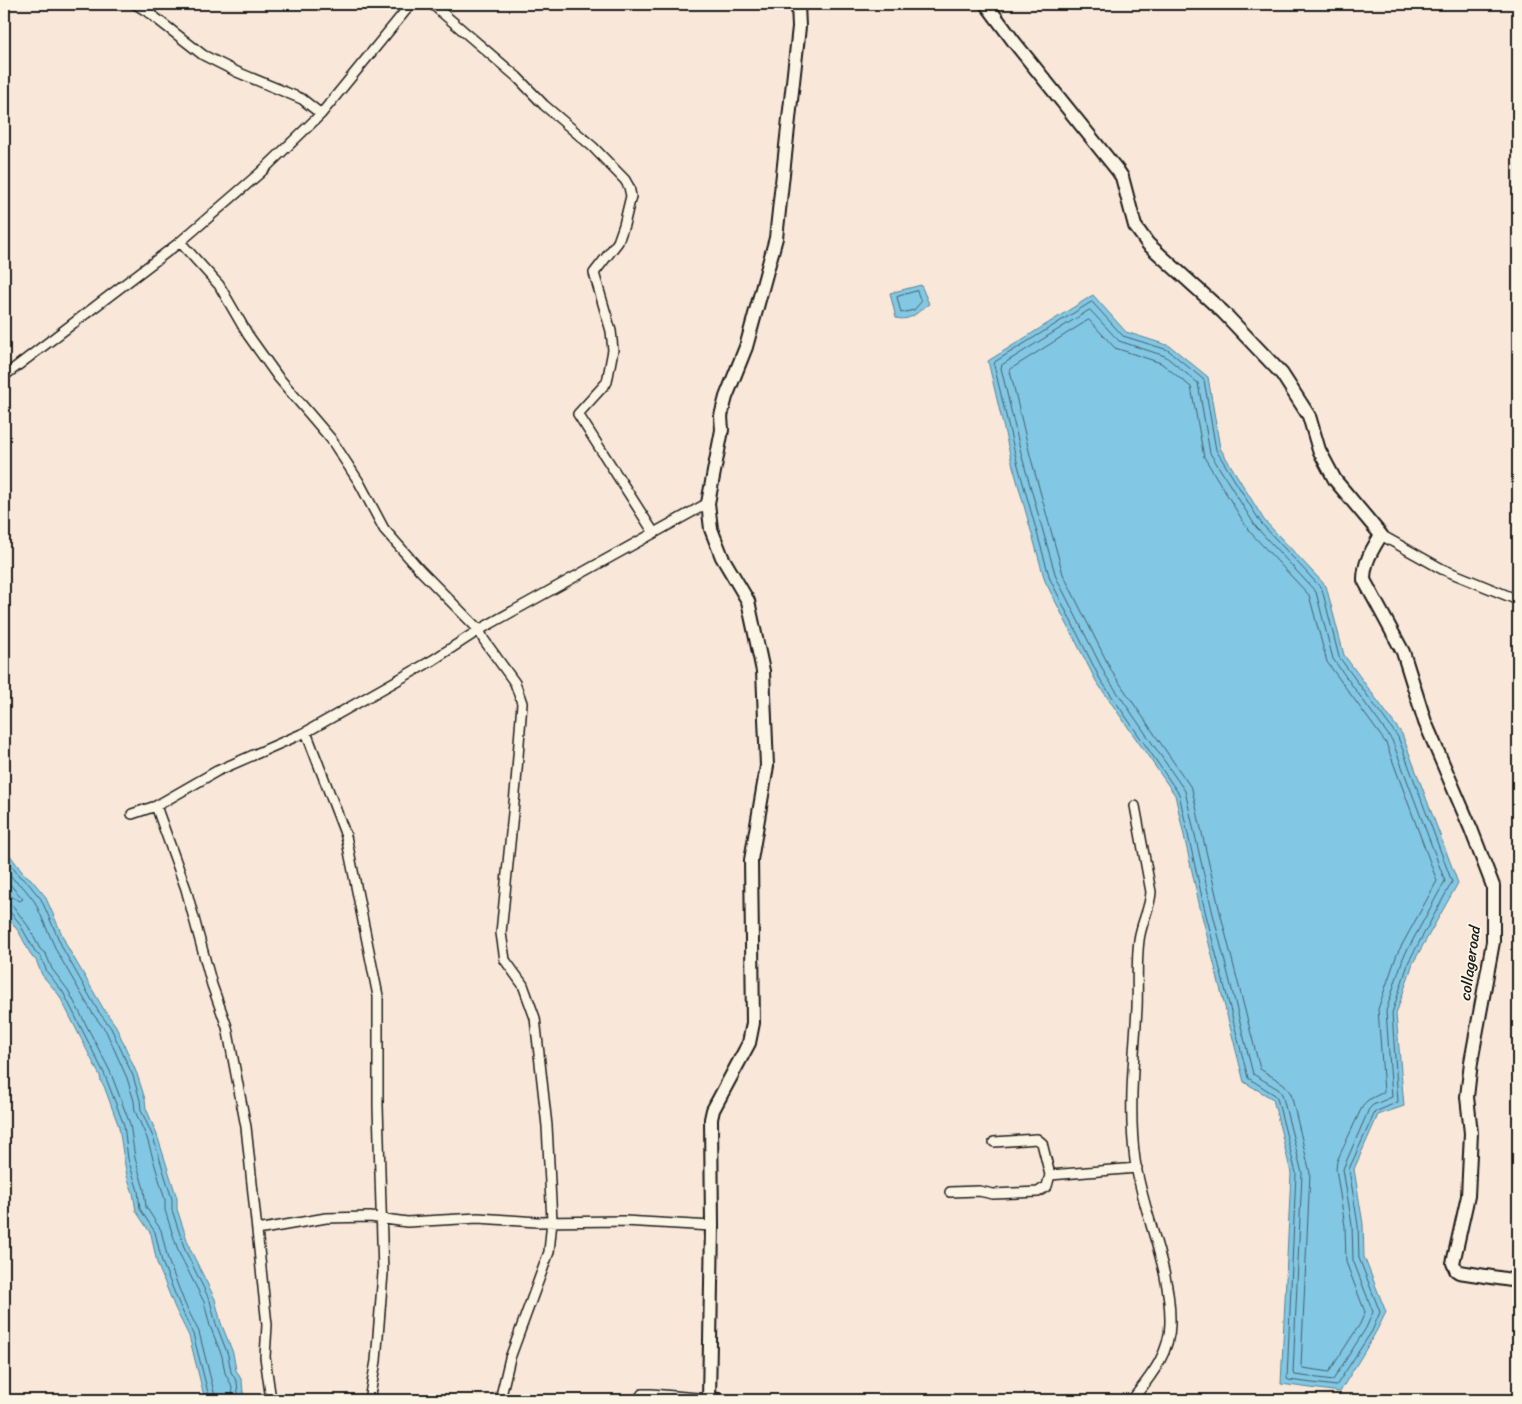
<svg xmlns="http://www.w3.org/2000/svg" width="1522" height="1404" viewBox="0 0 1522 1404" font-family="Sriracha,sans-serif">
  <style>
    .water { fill: #82c7e3; stroke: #598393 }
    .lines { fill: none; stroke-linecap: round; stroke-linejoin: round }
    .shore { stroke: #45606c; stroke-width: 1 }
    .street-casing { stroke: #1c1c1c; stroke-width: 12 }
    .secondary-casing { stroke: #1c1c1c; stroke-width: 16 }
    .street { stroke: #fcf5e5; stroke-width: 9 }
    .secondary { stroke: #fcf5e5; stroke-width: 12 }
    .labels { text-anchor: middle; stroke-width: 4; stroke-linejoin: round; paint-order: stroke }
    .street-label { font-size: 15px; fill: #1c1c1c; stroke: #fcf5e5 }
  </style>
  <rect width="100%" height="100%" fill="#f9e8d9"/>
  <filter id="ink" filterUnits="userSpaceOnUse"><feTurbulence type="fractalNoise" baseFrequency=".02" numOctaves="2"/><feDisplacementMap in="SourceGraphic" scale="10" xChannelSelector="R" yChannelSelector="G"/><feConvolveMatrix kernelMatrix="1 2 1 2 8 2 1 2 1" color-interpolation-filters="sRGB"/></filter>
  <g filter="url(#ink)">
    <path class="water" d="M921 285 929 304C918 311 911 322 896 318L890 293Z
      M1093 295 1126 332 1170 346 1208 377 1220 448 1264 520 1326 586 1344 655 1402 734 1458 883 1413 963 1396 1014 1404 1106 1378 1115 1354 1169 1363 1224 1364 1257 1386 1312C1373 1340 1355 1366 1340 1392L1281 1384 1291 1173 1273 1099 1244 1082 1201 912 1175 795 1096 681 1045 581 1011 459 988 361Z
      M4 847 23 873 31 879 45 896 67 946 103 1008 116 1026 137 1074 145 1099 146 1108 157 1135 177 1198V1209L190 1249 215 1299 221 1323 233 1353 236 1370 242 1381 243 1392 246 1400H205L189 1336 175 1308 157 1263 151 1234 136 1211 133 1193 127 1176 124 1160 119 1127 104 1086 101 1082 100 1076 59 995 42 975 36 960 32 957 19 932 4 913Z"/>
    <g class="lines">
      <path class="shore" d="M917 291 921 302 914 310 901 313 897 297Z
        M1092 302 1123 336 1168 350 1204 380 1216 450 1261 523 1322 589 1339 657 1398 737 1452 882 1409 961 1392 1013 1398 1102 1375 1112 1349 1169 1358 1225 1359 1258 1380 1312 1372 1331 1336 1386 1289 1380 1287 1379 1296 1173 1277 1098 1275 1095 1248 1078 1205 911 1179 794 1100 679 1050 579 1016 458 994 365 995 362Z
        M1090 310 1119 341 1165 356 1198 383 1210 453 1256 527 1316 592 1333 659 1392 740 1445 881 1403 958 1386 1011 1392 1097 1373 1105 1369 1109 1343 1169 1352 1225 1353 1260 1373 1312 1366 1328 1333 1380 1295 1375 1293 1373 1302 1173 1282 1094 1278 1089 1253 1074 1212 910 1185 791 1106 676 1056 577 1022 457 1001 368 1002 365Z
        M1089 320 1115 348 1161 363 1191 387 1204 457 1249 531 1309 595 1327 662 1386 743 1437 881 1397 954 1378 1009 1384 1092 1368 1100 1363 1105 1337 1161 1336 1169 1345 1226 1346 1262 1365 1312 1360 1324 1329 1372 1303 1368 1301 1366 1310 1173 1291 1094 1284 1084 1260 1069 1219 908 1192 789 1112 672 1063 574 1030 455 1010 371 1011 369Z
        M4 855 19 876 28 883 41 899 63 949 98 1011 111 1028 133 1076 140 1100 141 1110 153 1137 172 1199V1210L185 1250 210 1301 216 1324 228 1355 231 1372 237 1382 238 1393 241 1400
        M4 866 14 880 24 888 35 902 57 952 93 1014 106 1031 127 1078 134 1101 135 1111 147 1138 165 1200V1210L170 1226 179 1253 204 1302 210 1326 222 1356 225 1373 231 1384 234 1400
        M4 878 23 899 20 901 12 897 4 896
        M4 903 13 906 28 926 40 949 46 954 52 969 68 990 110 1071 130 1124 135 1158 144 1189 146 1207 161 1230 168 1260 185 1304 199 1332 216 1400
        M4 909 9 911 18 921 36 953 41 957 47 972 63 992 104 1073 124 1125 128 1159 138 1191 140 1209 155 1232 162 1262 180 1306 193 1334 210 1400"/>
      <g class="street-casing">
        <path id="street" d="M135 4 148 12 203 55 237 72 302 99 321 114
          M432 4 517 77 544 105 593 147 625 180 629 187 631 196 624 225 618 242 594 273 611 331 613 350 607 382 578 414 654 533
          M180 242 219 285 248 335 278 377 331 439 359 482 384 529 420 570 479 630 708 503
          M4 376 180 242 260 173 321 114 411 4
          M1381 535 1442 569 1518 600
          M306 732 346 836 378 996V1106L383 1273 376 1361 369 1400
          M156 806 186 889 212 985 227 1027 246 1127 267 1325 265 1357 271 1400
          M132 814 156 806 217 771 306 732 433 660 479 630 484 640 515 683 522 703 516 783 501 933 505 960 523 985 535 1018 547 1126 552 1221 549 1252 510 1358 500 1400
          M994 1142 1037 1139 1042 1143 1050 1175 1137 1168
          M950 1192 979 1191 993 1194 1038 1192 1047 1186 1050 1175
          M257 1230 326 1218 370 1217 407 1222 478 1218 537 1222 624 1221 712 1226
          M638 1400 642 1394H651L709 1399
          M1132 1400C1150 1377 1170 1354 1170 1323 1171 1267 1143 1215 1135 1160 1128 1110 1134 1059 1137 1008 1138 986 1136 962 1139 940 1141 923 1150 909 1151 892L1135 806"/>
      </g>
      <g class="secondary-casing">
        <path id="secondary" d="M986 4 1015 43 1118 171 1122 177 1135 226 1148 244 1223 312 1282 374 1309 416 1319 450 1335 480 1381 535C1372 550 1364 562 1364 580L1403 652 1425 722 1471 829 1493 886V942L1471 1062 1467 1097 1471 1133 1468 1196 1453 1263 1456 1270 1459 1272 1518 1281
          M719 1400 709 1399 712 1226 711 1119 713 1110 749 1043 753 1023 751 860 767 766 763 671 748 601 722 557 711 529 708 503 722 430 721 416 726 397 746 347 776 238 799 27 798 4"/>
      </g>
      <use href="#street" class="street"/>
      <use href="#secondary" class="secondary"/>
    </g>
  </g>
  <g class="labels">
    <g class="street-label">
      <text transform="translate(1470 963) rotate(-82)" y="5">collageroad</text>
    </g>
  </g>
  <rect width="1522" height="1404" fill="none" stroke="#fcf5e5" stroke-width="20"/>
  <rect x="10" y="10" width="1502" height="1384" fill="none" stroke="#1c1c1c" stroke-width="2" filter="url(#ink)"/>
</svg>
